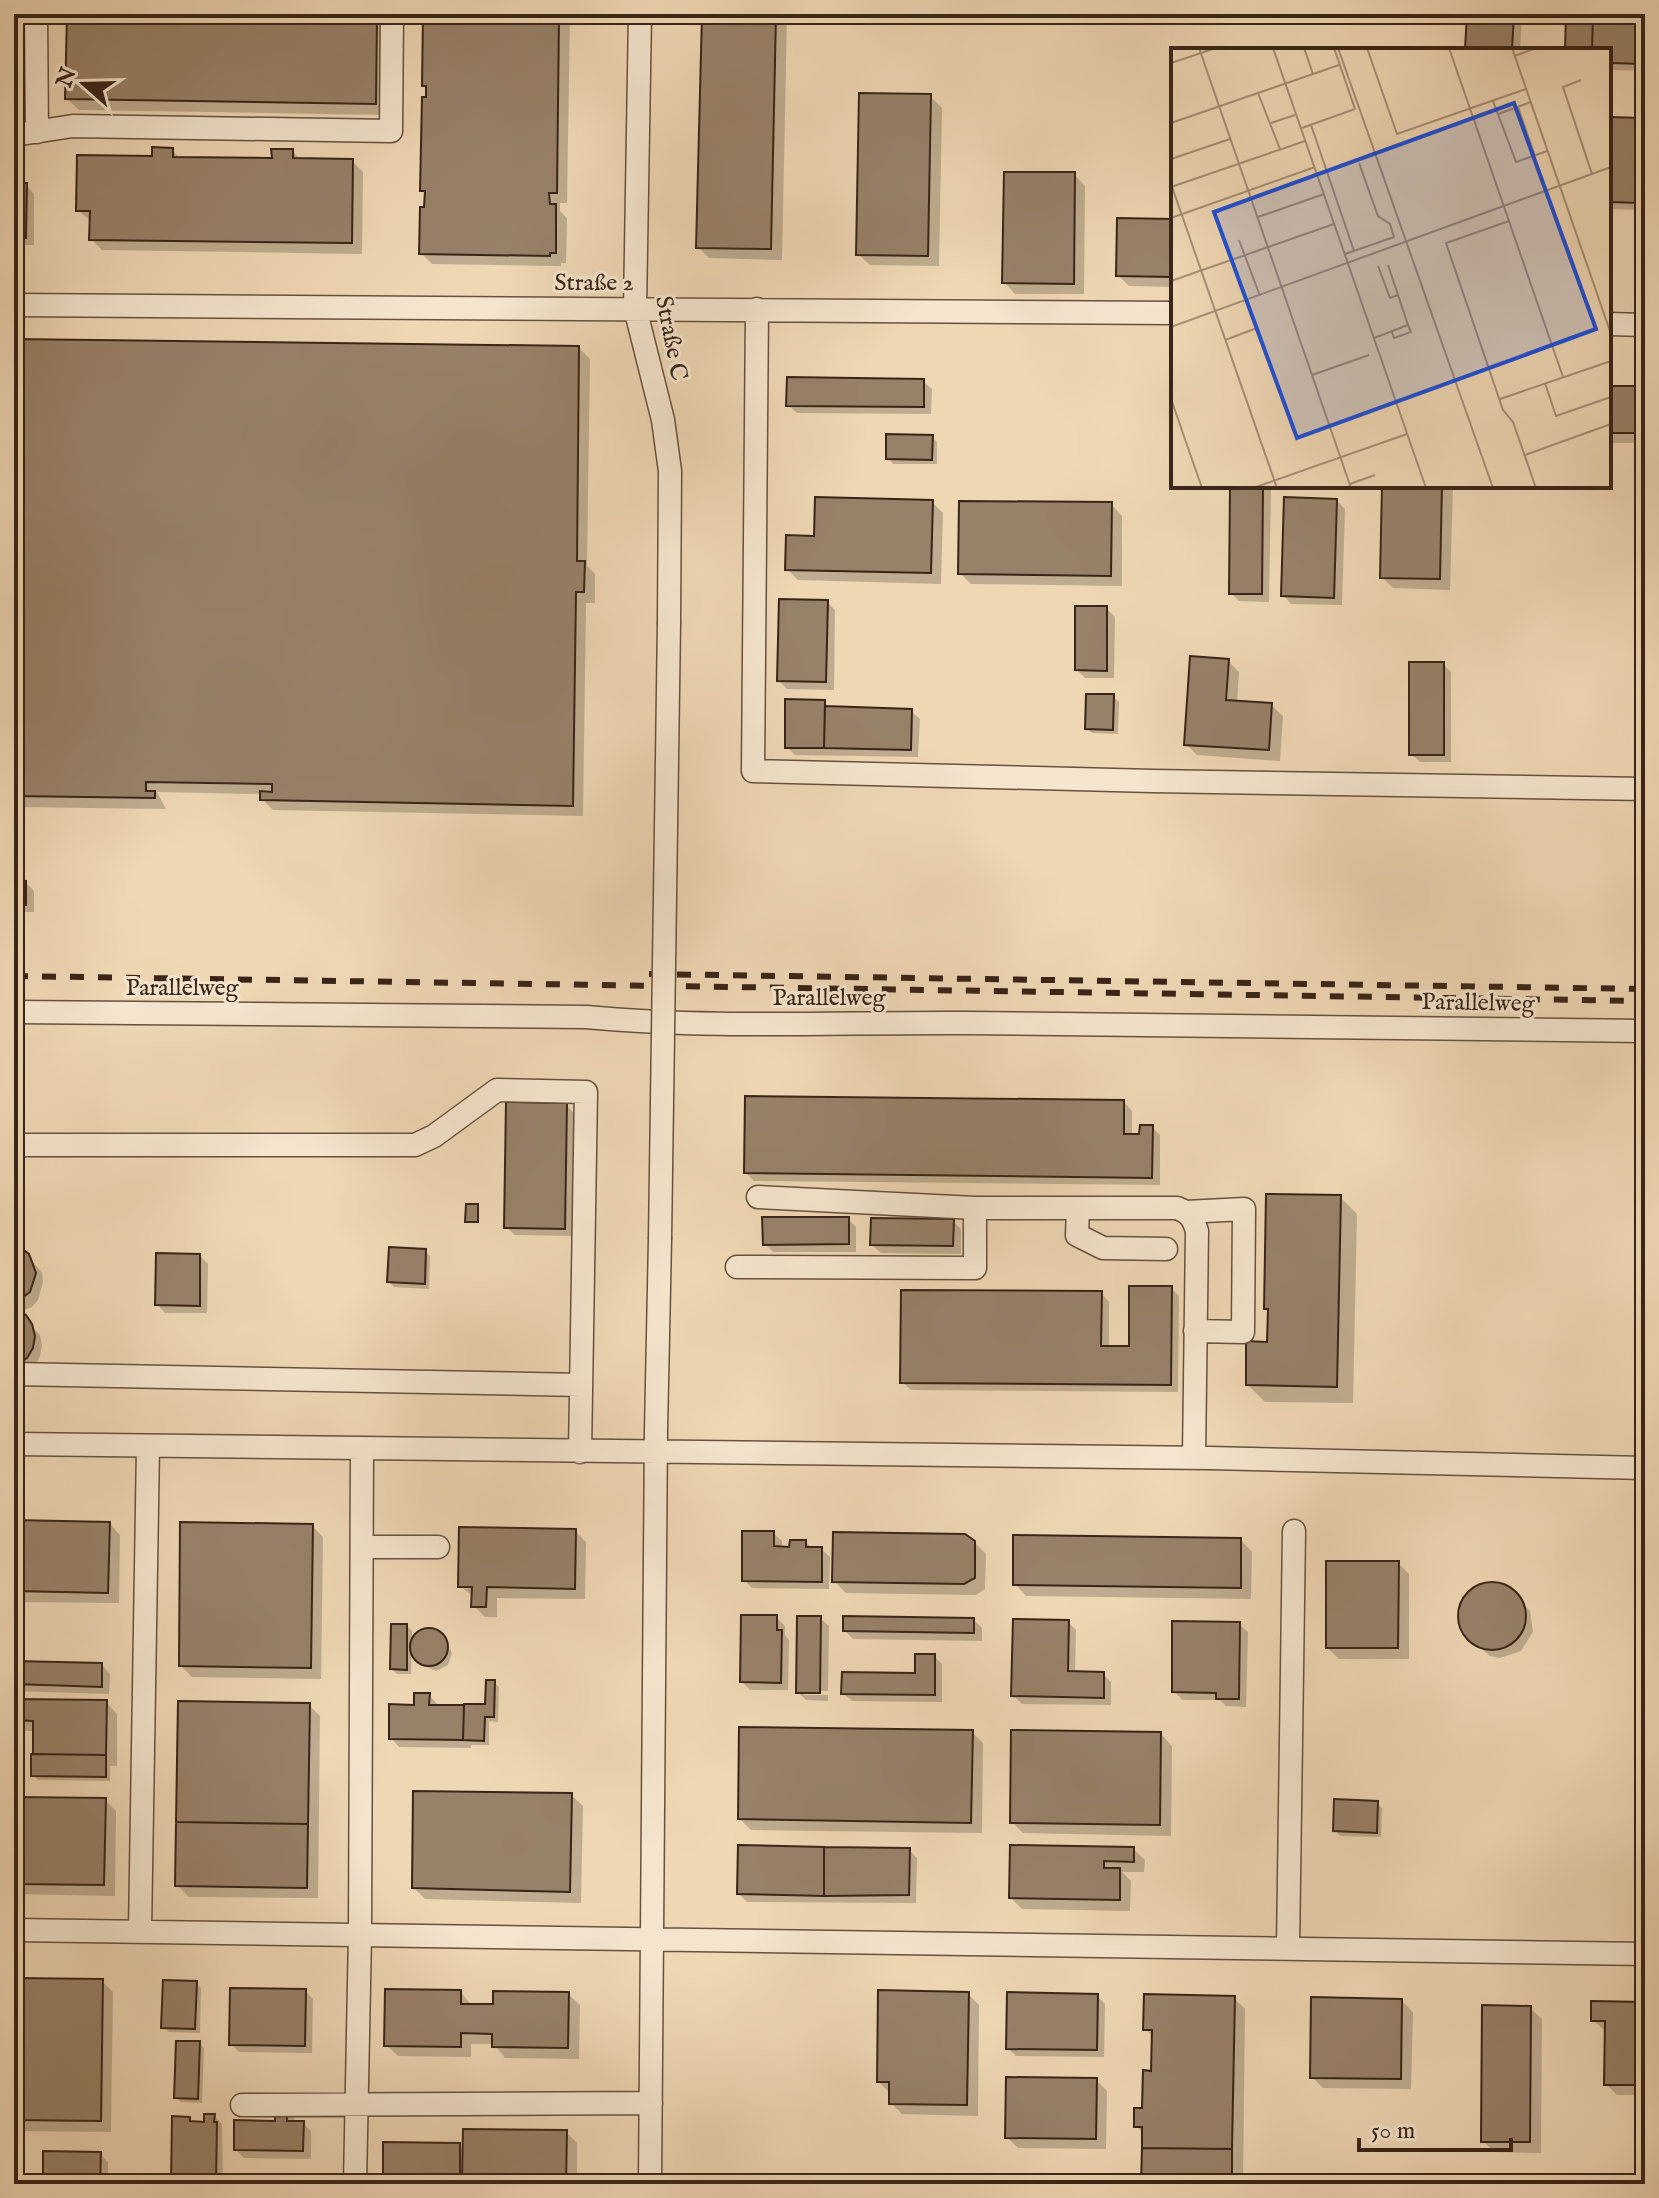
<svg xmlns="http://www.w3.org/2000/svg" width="1659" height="2198" viewBox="0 0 1659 2198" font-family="'IM FELL English',serif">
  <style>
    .shadow { fill: #0003 }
    .building { fill: #988169; stroke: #392418; stroke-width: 2 }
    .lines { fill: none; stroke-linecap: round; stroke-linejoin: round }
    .minor-casing { stroke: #66513f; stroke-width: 25 }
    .minor { stroke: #f5e5ce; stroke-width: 22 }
    .rail { stroke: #392418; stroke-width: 6; stroke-dasharray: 14 14; stroke-linecap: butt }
    .minor-bridge-casing { stroke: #66513f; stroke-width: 25; stroke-linecap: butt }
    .minor-bridge { stroke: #f5e5ce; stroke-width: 22 }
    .labels { text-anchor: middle; stroke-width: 6; stroke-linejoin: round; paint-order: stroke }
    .street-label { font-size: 24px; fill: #392418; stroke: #f5e5ce }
    .inset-road { fill: none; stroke: #a68f76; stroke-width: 2 }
    .view { fill: #1d4ed8; fill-opacity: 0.15; stroke: #1d4ed8; stroke-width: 4 }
    .inset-edge { fill: none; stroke: #392418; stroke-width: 4 }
  </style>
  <rect width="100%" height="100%" fill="#efd7b4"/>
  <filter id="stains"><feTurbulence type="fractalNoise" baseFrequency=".0025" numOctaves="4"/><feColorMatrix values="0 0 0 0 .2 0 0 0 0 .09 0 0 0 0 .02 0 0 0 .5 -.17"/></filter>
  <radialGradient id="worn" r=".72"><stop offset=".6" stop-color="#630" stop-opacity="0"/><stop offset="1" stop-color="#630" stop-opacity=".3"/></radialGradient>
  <path class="shadow" d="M14 14H28L26 125H14Z
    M69 14 377 18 388 29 387 115 79 110 67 99Z
    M425 14H570L567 203H560V211L567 218 566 263H561V266L432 264 421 253 426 209V194L422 190 428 89 424 85Z
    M704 14H787L782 260 709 258 698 247Z
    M1469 14H1522L1520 50H1469L1467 48Z
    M1568 14H1645V71L1609 70V50H1567Z
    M930 96 942 108 939 266 870 265 858 254Z
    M1609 119 1641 120 1645 123V210L1609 209Z
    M172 150 181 159 274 160 292 151 301 160 352 161 363 172 362 254 102 250 91 239 92 222 78 210Z
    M1074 174 1085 186 1084 294H1015L1004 282Z
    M14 185H26L34 194V245H14Z
    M1173 221V287L1129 286 1118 275Z
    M14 341 579 348 590 359 587 566 595 574V603H586L583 816 273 810 262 799V794L157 792 166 809 14 807Z
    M923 381 932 389 931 414 797 413 788 405Z
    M1609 388H1645V443H1609Z
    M932 437 937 442V464H893L888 458Z
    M1232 486H1268L1271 488 1269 602 1239 601 1231 593Z
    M1384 486H1453L1450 590 1393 588 1382 577Z
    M1337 501 1345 509 1342 605 1291 604 1283 595Z
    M932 502 943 513 941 584 798 580 787 569 816 538Z
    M1111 504 1122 516V586L971 584 960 573Z
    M827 602 835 610 834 690 787 689 779 681Z
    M1106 608 1115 617 1114 678H1085L1077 670Z
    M1228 661 1239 672 1237 703 1271 705 1283 716 1280 761 1197 755 1186 744Z
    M1443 664 1451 672V762H1420L1411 754Z
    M1113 696 1119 702 1118 734 1092 733 1087 728Z
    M824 702 831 708 911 711 920 719 918 757 795 755 787 747Z
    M14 882 26 883 34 891V912H14Z
    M1124 1102 1132 1111V1136H1141L1152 1127 1160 1135V1185L754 1181 746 1173Z
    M566 1105 574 1113 572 1236 515 1235 506 1227Z
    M1340 1197 1357 1214 1353 1403 1265 1402 1248 1385 1269 1344 1270 1312 1266 1308Z
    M848 1219 856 1227V1252H773L765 1244Z
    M953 1221 961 1229V1254L881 1253 872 1245Z
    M14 1247 30 1258 42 1273 43 1282 38 1300 32 1307 18 1312 40 1335 42 1345 40 1356 35 1366 14 1376Z
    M425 1251 430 1256 429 1289 394 1287 389 1282Z
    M200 1256 208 1264 207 1313H165L157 1304Z
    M1171 1288 1179 1296 1178 1392 911 1390 902 1382 1101 1293 1109 1302V1348H1131Z
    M14 1522 109 1523 120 1535 119 1603 14 1602Z
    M312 1526 323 1537 321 1679 192 1677 181 1666Z
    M575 1531 586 1542 585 1599 497 1598V1617H485L474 1606V1597L460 1586Z
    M773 1533 782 1541V1548L791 1549 806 1542 812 1549H821L830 1557 829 1589 752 1588 744 1580Z
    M1241 1540 1252 1552 1251 1599 1026 1596 1015 1584Z
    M974 1542 986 1554 985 1589 976 1595 846 1593 834 1581Z
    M1398 1563 1409 1574V1659H1339L1328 1648Z
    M1484 1585 1505 1586 1530 1611 1533 1632 1521 1651 1500 1658 1490 1656 1464 1634 1460 1625 1461 1604 1475 1588Z
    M776 1617 785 1626V1635L789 1640 788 1690H750L742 1682Z
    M820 1618 829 1626 828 1691H804V1695H828V1701L806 1700 798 1692Z
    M974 1620 982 1628V1641L853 1639 845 1631Z
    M1068 1622 1076 1630 1075 1673 1103 1674 1111 1682V1705L1022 1704 1013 1695Z
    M1239 1624 1248 1632 1246 1707 1226 1706 1220 1700H1182L1174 1691Z
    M407 1626 412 1631 411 1674H397L392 1669Z
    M429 1631 441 1635 452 1653 448 1665 436 1671 424 1666 413 1648 417 1636Z
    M934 1656 942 1664V1702L852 1701 843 1693 917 1675Z
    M14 1663 102 1665 110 1674 109 1694 14 1691Z
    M494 1682 499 1687 498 1722 489 1721V1745H471V1748L399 1747 391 1738 416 1707 429 1695 437 1704V1707L487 1706Z
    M14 1701 106 1702 117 1714V1766H110V1781L38 1780 33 1775 35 1731H18V1785H14Z
    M309 1705 320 1716 318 1898 189 1897 177 1885Z
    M972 1732 983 1743 982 1833 751 1830 740 1819Z
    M1161 1734 1172 1746 1171 1836 1023 1833 1012 1822Z
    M571 1795 583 1806 581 1903 425 1899 414 1888Z
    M14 1799 105 1800 116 1811 115 1896 14 1894Z
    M1377 1803 1382 1808 1381 1837 1340 1836 1335 1830Z
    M1133 1849 1145 1860 1144 1872H1122L1131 1881 1130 1911 1022 1909 1011 1898Z
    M909 1850 917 1858 916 1903 747 1902 739 1894Z
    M14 1980 102 1981 113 1992 111 2132 14 2131Z
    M196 1983 201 1988 200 2033 169 2032 164 2027Z
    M305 1991 313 1999 312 2053 239 2052 231 2044Z
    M461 1992 472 2006H495L568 1994 580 2005 579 2059 505 2058 494 2044H471V2057L398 2056 386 2045Z
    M968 1994 979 2005 978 2116 902 2114 891 2103V2094L879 2082Z
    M1097 1996 1105 2004 1104 2057 1016 2056 1008 2048Z
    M1234 1998 1245 2009 1243 2184H1143L1144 2134 1136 2126 1144 2110 1153 2073 1154 2038 1145 2029Z
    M1401 2000 1413 2012 1411 2089 1323 2088 1312 2077Z
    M1645 2004V2095H1617L1606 2084V2032L1593 2020Z
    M1530 2008 1542 2019 1541 2153 1495 2152 1483 2141Z
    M199 2043 204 2048 202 2103 181 2102 176 2097Z
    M1096 2080 1107 2091 1106 2149 1018 2148 1007 2137Z
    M277 2107 294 2115V2123H303L311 2131V2159L244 2158 236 2150 277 2123Z
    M214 2116 222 2124 223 2184H173L174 2118 189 2119 194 2123 206 2124Z
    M566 2132 577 2143V2184H385L459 2145 465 2151Z
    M100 2154 108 2162V2184H45Z"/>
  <path class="building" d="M14 14H18L16 115H14Z
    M67 14 377 16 376 104 65 99Z
    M423 14H559L557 193H549L550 204H556V253H550V256L419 254 420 207H424L425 191H420L422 97H426V86H422Z
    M702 14H776L771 249 696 248Z
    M1467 14H1514L1512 50 1465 49Z
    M1566 14H1593L1592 50H1565Z
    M1593 14H1645L1644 64 1609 63V50H1592Z
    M859 93 931 94 928 256 856 255Z
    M1609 117 1642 118 1641 203 1609 202Z
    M152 147 173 148V157L272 158 271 149H293V158L353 159 352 243 89 240 90 211H76L77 155 152 156Z
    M1004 172H1075L1074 284 1002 283Z
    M14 183H27L26 238 14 237Z
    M1117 218 1173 219V277L1116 276Z
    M14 339 579 346 577 561H585L584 592H576L573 806 260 800V791L272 792V784L146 782V791H155V798L14 796Z
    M787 377 924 379V407L786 406Z
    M1609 386H1645V433H1609Z
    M886 434 933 435 932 460 886 459Z
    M1230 486H1263L1262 594H1229Z
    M1382 486H1442L1440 579 1380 578Z
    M815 497 933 500 931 573 785 570 786 535 814 536Z
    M1284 497 1337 499 1334 598 1281 596Z
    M959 501 1112 502 1111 576 958 574Z
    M779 599 828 600 826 682 777 681Z
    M1075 606H1107V671L1075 670Z
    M1190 656 1229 659 1226 700 1272 703 1269 750 1184 745Z
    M1409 662H1444V755H1409Z
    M1086 694H1114L1113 730 1085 729Z
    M785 699 825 700 824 748H785Z
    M825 706 912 709 911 750 824 748Z
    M14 880 26 881V905H14Z
    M745 1096 1124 1100V1134H1139L1140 1125H1153L1152 1178 744 1173Z
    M506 1102 567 1103 565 1229 504 1228Z
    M1266 1194 1341 1195 1337 1387 1246 1385V1341L1267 1342 1268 1309H1264Z
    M466 1204H478V1222H465Z
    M762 1217H849V1244L763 1245Z
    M871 1218 954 1219 953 1246 870 1245Z
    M14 1243 29 1254 36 1273 30 1292 14 1304Z
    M389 1247 426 1249 425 1284 387 1282Z
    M156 1253 200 1254V1306L155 1305Z
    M1129 1286H1172L1171 1385 900 1383 901 1290 1102 1291 1101 1346H1129Z
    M14 1308 26 1315 32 1324 35 1336 33 1348 27 1358 14 1366Z
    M14 1520 110 1522 108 1593 14 1591Z
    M180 1522 313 1524 311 1668 179 1666Z
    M459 1527 576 1529 575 1589 487 1587 486 1607H471L472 1587H458Z
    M742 1531H774V1546L789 1547 790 1540H806V1547H822V1582L742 1581Z
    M833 1532 965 1534 975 1541V1578L964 1584 832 1582Z
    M1013 1535 1241 1538V1588L1013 1585Z
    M1326 1561H1399L1398 1648H1326Z
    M1458 1616a34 34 0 1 1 68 0a34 34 0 1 1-68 0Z
    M741 1615H777V1630H782L781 1683 740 1682Z
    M797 1616H821L820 1693H796Z
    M843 1616 974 1618V1633L843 1631Z
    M1013 1619 1069 1620 1068 1671 1104 1672V1698L1011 1696Z
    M1172 1621 1240 1622 1239 1699H1216V1693L1172 1692Z
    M391 1624H407V1670L390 1669Z
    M410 1647a19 19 0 1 1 38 0a19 19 0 1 1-38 0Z
    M915 1654H935V1695L841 1694 842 1672 915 1673Z
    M14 1661 102 1663V1687L14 1684Z
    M486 1680H495L494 1717H485L484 1741 463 1740 464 1704H485Z
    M414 1693H430L429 1705H464L463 1740 389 1739V1704L414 1705Z
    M14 1699 107 1700 106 1755 33 1754V1721L14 1720Z
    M178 1701 310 1703 308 1824 176 1822Z
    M739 1727 973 1730 971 1823 738 1819Z
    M1011 1730 1161 1732 1160 1825 1010 1823Z
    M31 1754 106 1755V1777L31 1776Z
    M413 1791 572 1793 570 1892 412 1888Z
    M14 1797 106 1798 104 1885 14 1884Z
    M1334 1799 1378 1801 1377 1833 1333 1831Z
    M176 1822 308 1824 307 1888 175 1886Z
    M738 1845 824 1847V1896L737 1894Z
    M1010 1845 1134 1847V1862L1104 1861V1868H1120V1900L1009 1898Z
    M824 1847 910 1848 909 1895 824 1896Z
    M14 1978 103 1979 101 2121 14 2120Z
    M163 1980 197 1981 195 2029 161 2028Z
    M230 1988 306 1989 305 2046 229 2045Z
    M385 1989 461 1990V2004H493V1991L569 1992 568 2048 492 2047V2034L461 2033V2047L384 2046Z
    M878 1990 969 1992 967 2105 889 2104V2082H877Z
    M1007 1992 1098 1994 1097 2050 1006 2049Z
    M1144 1994 1235 1996 1232 2149 1142 2148V2127H1134V2108H1142L1143 2070 1151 2071 1152 2030H1143Z
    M1311 1997 1402 1999 1401 2079 1310 2078Z
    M1591 2001 1645 2002V2085H1604L1605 2021H1591Z
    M1482 2005 1531 2006 1530 2142H1481Z
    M176 2041H200L198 2099 174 2098Z
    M1006 2077 1097 2078 1096 2139 1005 2138Z
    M275 2105H287V2121H304L303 2151 234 2150V2120L275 2121Z
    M204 2114H215L214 2122H217L216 2183H171L172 2116 190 2117V2121L204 2122Z
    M463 2129 567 2130 566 2184H462Z
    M383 2142 460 2143V2184H383Z
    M1142 2148 1232 2149V2184H1141Z
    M43 2151 101 2152 100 2184H43Z"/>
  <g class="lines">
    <g class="minor-casing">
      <path id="minor" d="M36 14 37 132
        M640 14 635 308 663 420 670 471 669 622
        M14 135 73 126 391 131 392 14
        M14 305 1173 313
        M757 309 753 771 1153 781 1645 789
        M1609 324 1645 325
        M14 1012 586 1017C712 1029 840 1022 967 1023 1193 1025 1419 1027 1645 1031
        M24 1145H415L434 1136 497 1090 586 1092 580 1452
        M758 1197 975 1208H1177C1190 1213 1193 1218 1197 1231L1194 1458
        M1078 1208 1077 1235 1103 1248 1166 1249
        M1186 1212 1244 1209 1243 1332 1195 1331
        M737 1267 975 1268V1208
        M14 1374 581 1385
        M14 1444 1209 1458 1645 1468
        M362 1547H438
        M14 1930 1645 1954
        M140 1931 148 1446
        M1288 1948 1294 1531
        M242 2105 651 2103
        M355 2184 360 1934 362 1449
        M650 2184 656 1431 660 1239"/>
    </g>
    <use href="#minor" class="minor"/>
    <path class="rail" d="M649 974 1645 989
      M14 976 1645 1001"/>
    <g class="minor-bridge-casing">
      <path id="minor-bridge" d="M660 1239 669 622"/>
    </g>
    <use href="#minor-bridge" class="minor-bridge"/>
  </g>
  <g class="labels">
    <g class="street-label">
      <text x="594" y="290">Straße 2</text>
      <text transform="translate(672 338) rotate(79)" y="8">Straße C</text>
      <text x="182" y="995">Parallelweg</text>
      <text x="829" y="1005">Parallelweg</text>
      <text transform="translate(1478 1002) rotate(1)" y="8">Parallelweg</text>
    </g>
  </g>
  <g transform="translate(1171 48)">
    <rect width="440" height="440" fill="#efd7b4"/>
    <path class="inset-road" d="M28 0 180 440M102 0 255 440M133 0 142 26M167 0 322 440M196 0 226 86 355 41M278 0 392 329M341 0 440 286M343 8 366 0M0 15 45 0M410 32 392 39 421 126M87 45 109 101M322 53 345 114 376 103M347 59 364 108M327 66 360 54M0 75 168 17M100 75 124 67M140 77 183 203M131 80 184 61 163 0M0 111 59 91M0 136 106 440M0 139 134 93M87 169 153 146M0 170 144 119M338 173 275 195 332 362 342 374 365 440M68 192 89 248M174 206 223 189 219 176 207 168 188 115M207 218 219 250 227 247M0 233 163 176M0 279 440 119M221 284 223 290 240 284 237 277M203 290 237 277 217 217M54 292 86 280M141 327 198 307M374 335 385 368 440 349M0 351 31 440M329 351 440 313M354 407 440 376M179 436 204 427M82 440 236 386"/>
    <path class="view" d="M343 55 425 281 126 390 43 164Z"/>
    <rect width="440" height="440" class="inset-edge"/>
  </g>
  <rect width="1659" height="2198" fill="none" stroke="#efd7b4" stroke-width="48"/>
  <rect x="16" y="16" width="1627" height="2166" fill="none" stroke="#392418" stroke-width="4"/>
  <rect x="24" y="24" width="1611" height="2150" fill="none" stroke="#392418" stroke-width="2"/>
  <g transform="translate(84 84) rotate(290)" stroke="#f5e5ce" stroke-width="6" paint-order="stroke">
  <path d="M0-6L14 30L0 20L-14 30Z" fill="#392418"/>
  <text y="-12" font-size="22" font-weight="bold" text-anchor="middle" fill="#392418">N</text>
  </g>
  <path d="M1359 2138v12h152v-12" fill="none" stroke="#392418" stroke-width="4"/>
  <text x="1371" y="2138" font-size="24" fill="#392418" stroke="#f5e5ce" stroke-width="6" paint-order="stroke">50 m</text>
  <rect width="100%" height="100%" filter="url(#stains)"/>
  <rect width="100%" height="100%" fill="url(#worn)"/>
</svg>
